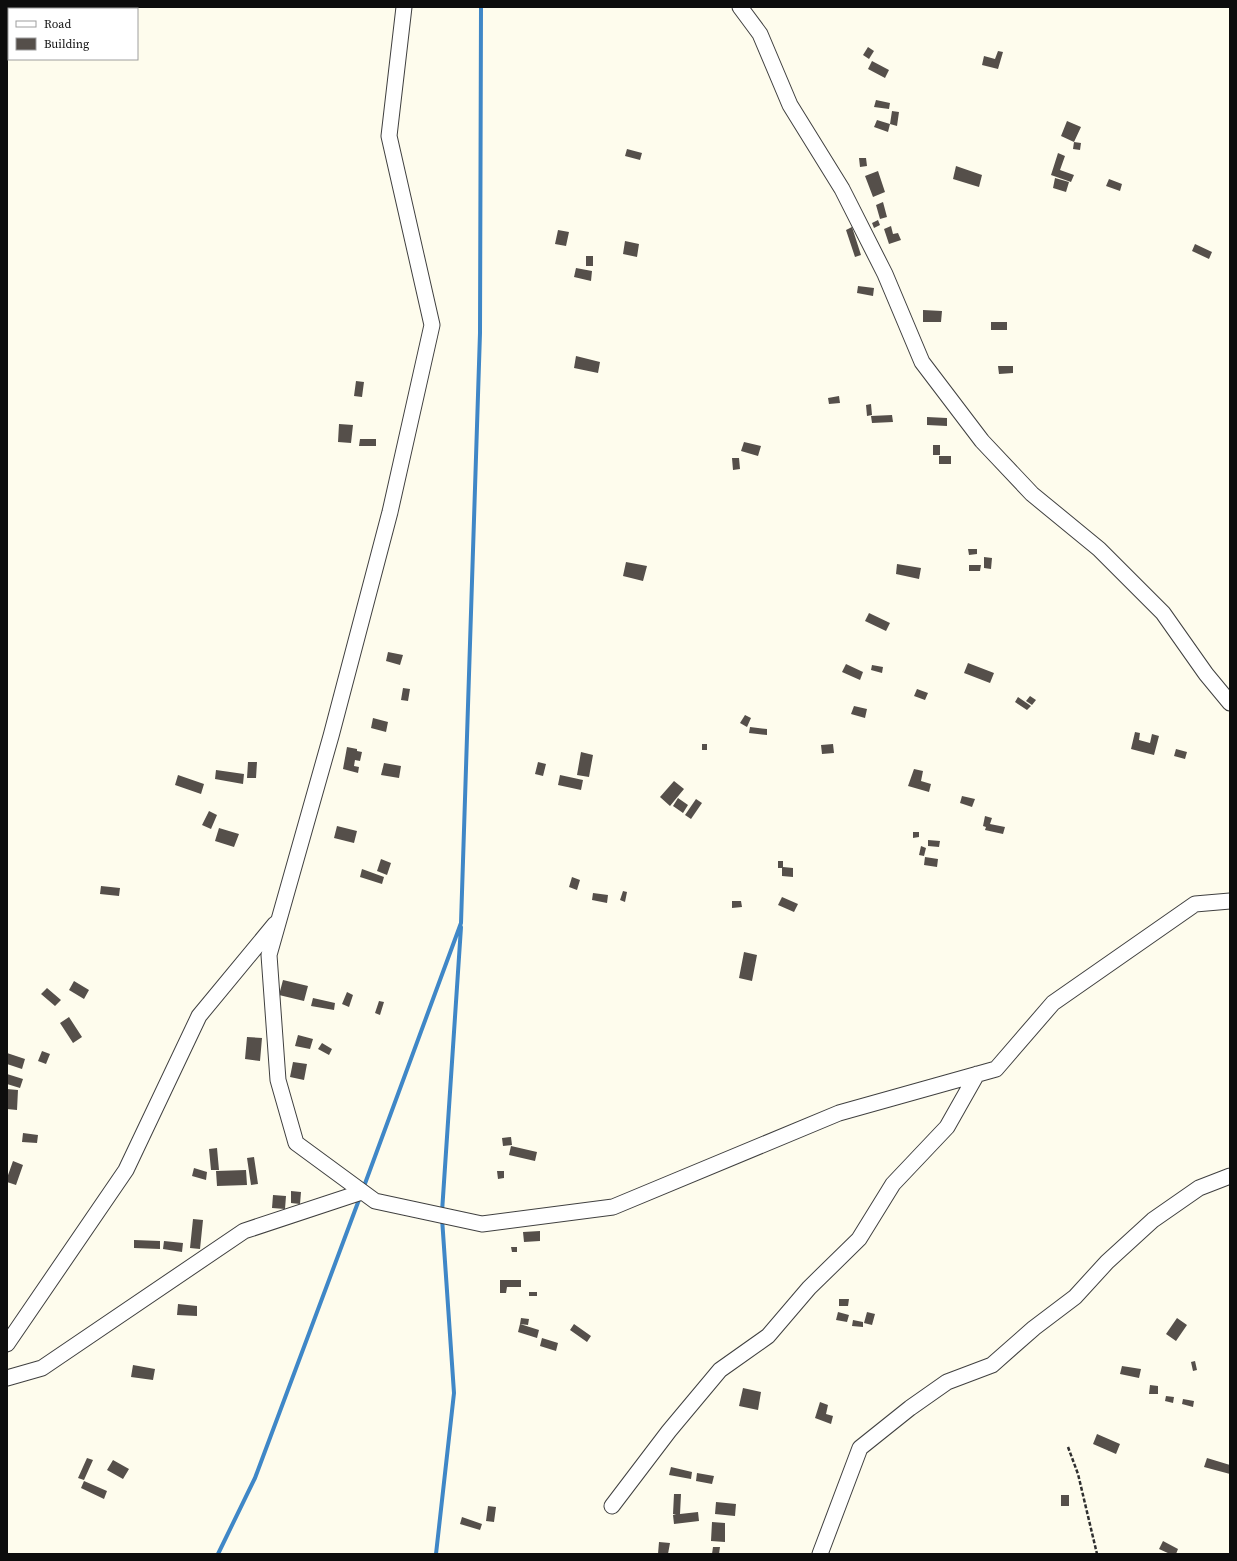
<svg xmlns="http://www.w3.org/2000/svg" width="1237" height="1561" viewBox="0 0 1237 1561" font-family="'Source Serif 4',serif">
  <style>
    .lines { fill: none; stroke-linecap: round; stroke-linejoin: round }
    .stream { stroke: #3f87c7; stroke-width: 4 }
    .building { fill: #554f4a }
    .minor-casing { stroke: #404040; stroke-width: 17 }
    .path { stroke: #2f2f2f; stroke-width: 2.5; stroke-dasharray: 4 2; stroke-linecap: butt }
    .minor { stroke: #fff; stroke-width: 15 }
  </style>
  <rect width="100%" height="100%" fill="#fefced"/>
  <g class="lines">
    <path class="stream" d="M363 1189 461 923 480 333 481 7
      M442 1212 461 927
      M218 1554 255 1478 360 1197
      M436 1554 454 1393 442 1218"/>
  </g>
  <path class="building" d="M868 47 874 51 869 59 863 55Z
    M998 51 1003 52 998 69 982 65 984 56 995 59Z
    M872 61 889 70 885 78 868 69Z
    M876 100 890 103 889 109 874 107Z
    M892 111 899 112 897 126 890 124 888 132 874 127 877 120 890 124Z
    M1067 121 1081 127 1074 142 1081 143 1080 150 1073 149 1074 142 1061 136Z
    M627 149 642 153 640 160 625 156Z
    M1058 153 1065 156 1060 170 1074 175 1071 182 1051 175Z
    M859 158H866L867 166 860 167Z
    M956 166 982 175 979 187 953 179Z
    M878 171 885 192 873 197 865 176Z
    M1055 178 1069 182 1066 192 1053 188Z
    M1109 179 1122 184 1120 191 1106 186Z
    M883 202 887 217 880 219 876 205Z
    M878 220 880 225 874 228 872 223Z
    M891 226 893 234 898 233 901 240 889 244 884 229Z
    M852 227 861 255 855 257 846 230Z
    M558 230 569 232 566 246 555 244Z
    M625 241 639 244 637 257 623 254Z
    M1195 244 1212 252 1209 259 1192 251Z
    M586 256H593V266H586Z
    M576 268 592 271 591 281 574 277Z
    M858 286 874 288 873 296 857 293Z
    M923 310 942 311 941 322H923Z
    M991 322H1007V330H991Z
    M576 356 600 362 598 373 574 368Z
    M998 366H1013V373L999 374Z
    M356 381 364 382 362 397 354 396Z
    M839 396 840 403 829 404 828 398Z
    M871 404 872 415 867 416 866 405Z
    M892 415 893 422 872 423 871 416Z
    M927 417 947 418V426L927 425Z
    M339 424 353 425 351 443 338 442Z
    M360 439H376V446H359Z
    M744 442 761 446 758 456 741 451Z
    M933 445H940V455H933Z
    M939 456H951V464H939Z
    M732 458H739L740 469 733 470Z
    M968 549H977V554L969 555Z
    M984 557 992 558 991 569 984 568Z
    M626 562 647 566 643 581 623 576Z
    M897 564 921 568 919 579 896 574Z
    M969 565H981L980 571H969Z
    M869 613 890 623 886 631 865 621Z
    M388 652 403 655 400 665 386 661Z
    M968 663 994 673 990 683 964 673Z
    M846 664 863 672 860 680 842 672Z
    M872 665 883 667 882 673 871 670Z
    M403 688 410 689 408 701 401 700Z
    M917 689 928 693 925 700 914 696Z
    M1030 696 1036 700 1032 705 1026 701Z
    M1018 697 1031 706 1027 710 1015 702Z
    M854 706 867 709 865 718 851 714Z
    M745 715 751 718 747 727 740 723Z
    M373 718 388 722 386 732 371 728Z
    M750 727 767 729V735L749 733Z
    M1135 732 1140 733 1139 740 1150 743 1152 734 1159 736 1154 755 1131 749Z
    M702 744H707V750H702Z
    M833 744 834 753 822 754 821 745Z
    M347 747 357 749V751L362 752 360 761 355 760 354 766 359 767 358 773 343 769Z
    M1176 749 1187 752 1185 759 1174 756Z
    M581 752 593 755 589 777 577 775Z
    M248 762H257L256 778H247Z
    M538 762 546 764 543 776 535 774Z
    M384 763 401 766 399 778 381 775Z
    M914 769 923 771 921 781 931 784 929 792 908 786Z
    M216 770 244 774 243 784 215 779Z
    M178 775 204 784 201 794 175 785Z
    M560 775 583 780 581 790 558 785Z
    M674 781 684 789 670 806 660 797Z
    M962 796 975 799 972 807 960 803Z
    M678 798 688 805 683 813 673 806Z
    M696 799 702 803 691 819 685 815Z
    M209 811 217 815 211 829 202 825Z
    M985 816 992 818 990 824 1005 827 1003 834 985 830 986 827 983 826Z
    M337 826 357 831 354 843 334 838Z
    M219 828 239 834 234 847 215 841Z
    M913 832H919V837L913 838Z
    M928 840 940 841 939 847 928 846Z
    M921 846 926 848 924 856 919 855Z
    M925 857 938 859 937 867 924 865Z
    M381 859 391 863 387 875 377 871Z
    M778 861H783V867L793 868V877L782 876V868H778Z
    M362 869 384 877 382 884 360 877Z
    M572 877 580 880 577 890 569 887Z
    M101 886 120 888 119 896 100 894Z
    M623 891 627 892 625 902 620 900Z
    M593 893 608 895 607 903 592 900Z
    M782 897 798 904 794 912 778 905Z
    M732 901H741L742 907 732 908Z
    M744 952 757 955 752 981 739 978Z
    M283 980 308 986 304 1001 279 995Z
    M74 981 89 990 84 999 69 990Z
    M47 988 61 1000 55 1006 41 994Z
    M347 992 353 995 349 1007 342 1004Z
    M313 998 335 1003 334 1010 311 1006Z
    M379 1001 384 1002 380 1015 375 1013Z
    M69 1017 82 1037 73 1043 60 1023Z
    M298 1035 313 1039 310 1049 295 1046Z
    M247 1037 262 1038 260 1061 245 1059Z
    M322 1043 332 1049 329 1055 318 1049Z
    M42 1051 50 1054 46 1064 38 1061Z
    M7 1053 25 1059 22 1069 7 1064Z
    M293 1062 307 1064 304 1080 290 1077Z
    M7 1074 23 1079 20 1088 7 1084Z
    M7 1089 18 1090 17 1110 7 1109Z
    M23 1133 38 1135 37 1143 22 1142Z
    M511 1137 512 1145 503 1146 502 1138Z
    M511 1146 537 1152 535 1161 509 1155Z
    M217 1148 219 1170H211L209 1149Z
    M254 1157 258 1184 251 1185 247 1158Z
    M13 1161 23 1165 16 1185 7 1182V1178Z
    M194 1168 207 1172 206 1180 192 1176Z
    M246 1170 247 1185 217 1186 216 1171Z
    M497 1171H504V1178L498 1179Z
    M291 1191 301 1192 300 1204 291 1203Z
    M273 1195 286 1196 285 1209 272 1208Z
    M193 1219 203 1220 200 1249 190 1248Z
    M540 1231V1241L524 1242 523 1232Z
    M134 1240 160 1241V1249L134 1248Z
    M164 1241 183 1243 182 1252 163 1249Z
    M511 1247H517V1252H512Z
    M500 1280H521V1287H507L506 1293H500Z
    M529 1292H537V1296H529Z
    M839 1299H849L848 1306H839Z
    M178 1304 197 1306V1316L177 1315Z
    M838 1312 849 1315 847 1322 836 1320Z
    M867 1312 875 1314 872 1325 864 1323Z
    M521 1318 529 1319 528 1325 520 1324Z
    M1177 1318 1187 1325 1176 1341 1166 1334Z
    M853 1320 863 1322V1327L852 1326Z
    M520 1324 539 1330 537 1338 518 1332Z
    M574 1324 591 1336 587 1342 570 1330Z
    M542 1338 558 1343 556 1351 540 1346Z
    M1195 1361 1197 1370 1193 1371 1191 1362Z
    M133 1365 155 1369 153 1380 131 1377Z
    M1122 1366 1141 1369 1139 1378 1120 1374Z
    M1150 1385 1158 1386V1394H1149Z
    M743 1388 761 1392 758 1410 739 1406Z
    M1166 1396 1174 1397 1173 1403 1165 1401Z
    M1183 1399 1194 1401 1193 1407 1182 1404Z
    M820 1402 828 1405 826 1414 833 1416 831 1424 815 1418Z
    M1097 1434 1120 1444 1116 1454 1093 1444Z
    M87 1458 93 1460 84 1480 78 1478Z
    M1207 1458 1230 1465V1474L1204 1467Z
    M113 1460 129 1469 123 1479 107 1470Z
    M671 1467 692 1472 691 1479 669 1475Z
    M697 1473 714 1476 712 1484 696 1481Z
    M84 1481 107 1491 104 1499 81 1488Z
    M674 1494H681L680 1514 698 1512 699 1521 674 1524 673 1515 676 1514H673Z
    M1061 1495H1069V1506H1061Z
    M716 1502 736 1504 735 1516 715 1514Z
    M488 1506 496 1507 494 1522 486 1521Z
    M462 1517 482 1524 480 1530 460 1524Z
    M712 1522 725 1523V1542L711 1541Z
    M1163 1541 1178 1549 1176 1554H1170L1159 1549Z
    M659 1542 670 1543 668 1554H658Z
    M713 1547H720L719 1554H712Z"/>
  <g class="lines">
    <g class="minor-casing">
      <path id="minor" d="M404 7 389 136 432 325 390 512 331 736 269 955 278 1080 296 1143 375 1201 482 1224 613 1207 839 1113 996 1069 1053 1003 1195 904 1230 901
        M740 7 760 34 790 105 842 189 885 274 922 362 982 441 1032 494 1099 549 1163 613 1206 674 1230 703
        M7 1344 126 1170 199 1016 275 924
        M7 1378 42 1368 244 1231 362 1192
        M612 1506 669 1431 720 1370 768 1336 809 1288 859 1239 893 1184 947 1127 977 1074
        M820 1554 860 1448 910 1408 947 1382 992 1365 1034 1328 1075 1297 1107 1262 1153 1220 1199 1188 1230 1176"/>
    </g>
    <path class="path" d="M1068 1447 1078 1474 1097 1554"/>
    <use href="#minor" class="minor"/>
  </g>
  <rect width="1237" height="1561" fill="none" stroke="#0d0d0d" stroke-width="16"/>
  <rect x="8" y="8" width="130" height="52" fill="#ffffff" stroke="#9e9e9e"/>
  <rect x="16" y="21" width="20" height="6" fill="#ffffff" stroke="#9e9e9e"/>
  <text x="44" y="28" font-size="12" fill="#0d0d0d">Road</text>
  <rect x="16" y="38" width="20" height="12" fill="#554f4a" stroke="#9e9e9e"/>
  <text x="44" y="48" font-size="12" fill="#0d0d0d">Building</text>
</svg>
